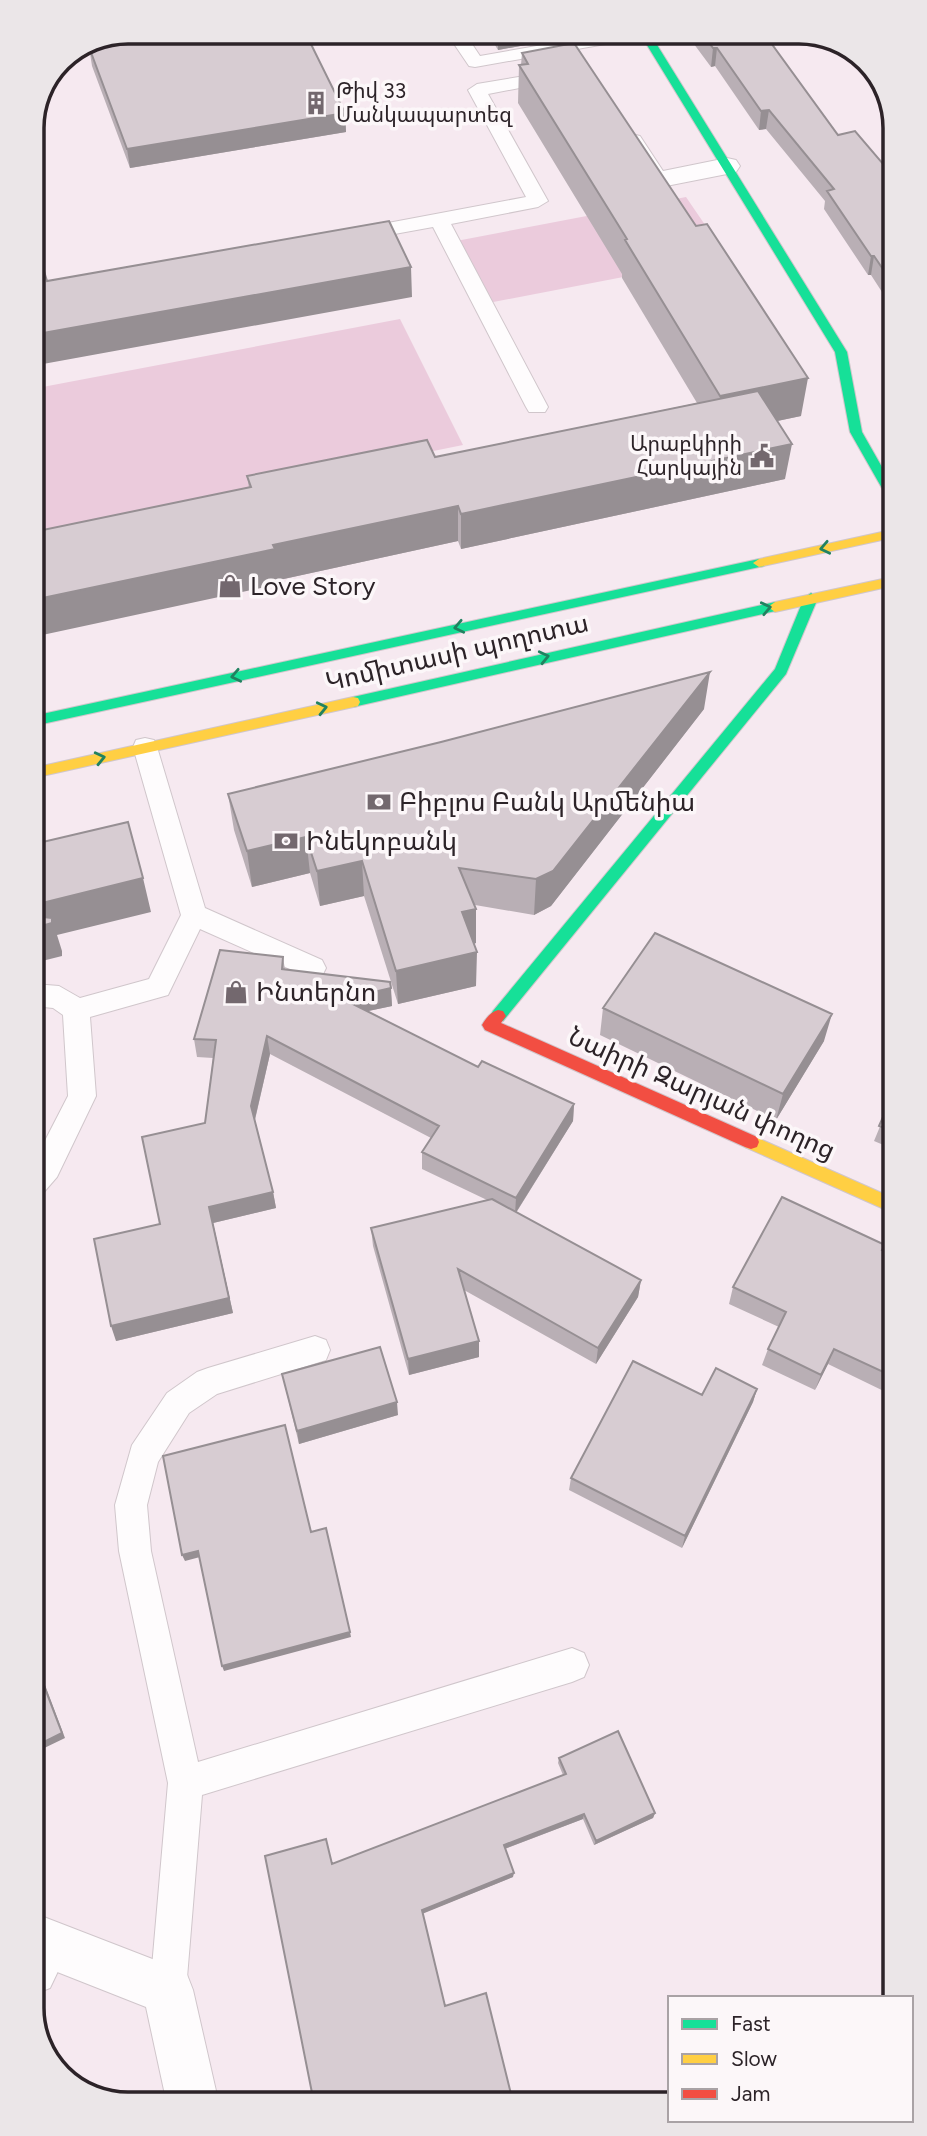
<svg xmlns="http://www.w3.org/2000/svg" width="927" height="2136" viewBox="0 0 927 2136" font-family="Figtree,'Noto Sans Armenian',sans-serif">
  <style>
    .green { fill: #ebcbdc }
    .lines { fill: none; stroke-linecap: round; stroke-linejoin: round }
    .lane-casing { stroke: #d0c6cb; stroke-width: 2 }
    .street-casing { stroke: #d0c6cb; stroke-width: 2 }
    .fast-casing { stroke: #d0c6cb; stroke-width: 2 }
    .slow-casing { stroke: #d0c6cb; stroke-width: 2 }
    .jam-casing { stroke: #d0c6cb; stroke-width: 2 }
    .lane { fill: #fefcfd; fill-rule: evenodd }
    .street { fill: #fefcfd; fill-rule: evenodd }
    .fast { fill: #16e098; fill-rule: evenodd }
    .slow { fill: #ffcf43; fill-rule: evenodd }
    .jam { fill: #f24e42; fill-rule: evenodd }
    .wall { fill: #b9afb5 }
    .shaded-wall { fill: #968f93 }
    .building { fill: #d7ccd2; stroke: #968f93; stroke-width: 2 }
    .oneway { stroke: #218260 }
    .labels { text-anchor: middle; stroke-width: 7; stroke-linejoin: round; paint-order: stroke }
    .far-poi-label { font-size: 21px; fill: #2c2328; stroke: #fcf7f9; text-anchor: start }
    .poi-label { font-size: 26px; fill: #2c2328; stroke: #fcf7f9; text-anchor: start }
    .street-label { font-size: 26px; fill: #2c2328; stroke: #fcf7f9 }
    .rim { fill: none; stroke: #2c2328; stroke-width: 3.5 }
  </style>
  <rect width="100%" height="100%" fill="#f6e9f0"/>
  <path class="green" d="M686 197 727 257 483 304 451 242Z
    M400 319 463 445 33 532 32 389Z"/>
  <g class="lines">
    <g class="lane-casing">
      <path id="lane" d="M446 32H464L480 56 616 32H654L645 37 475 67 469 66Z
        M555 71 561 72 564 76 561 80 488 94 548 201 538 207 451 224 548 407 545 412H529L526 407 433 227 356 241 349 239 346 235 349 231 356 229 526 197 468 90 477 84Z
        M145 738 154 740 157 747 205 908 322 960 326 968 322 976 312 979 200 929 168 995 90 1017 96 1096 57 1177 44 1192 35 1196 34 1162 68 1096 63 1015 53 1008 34 1006V984L59 986 80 998 149 979 181 915 133 747 136 740Z
        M315 1336 326 1340 330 1350 326 1360 217 1394 189 1413 158 1462 147 1505 151 1551 198 1762 572 1648 584 1653 589 1665 584 1677 572 1682 202 1795 186 1990 181 2003 168 2008 155 2003 150 1990 168 1783 119 1551 115 1505 132 1445 167 1393 197 1372 208 1368Z
        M53 1926 66 1931 71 1944 50 1988 37 1993 36 1938 40 1931Z"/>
    </g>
    <g class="street-casing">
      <path id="street" d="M631 134 640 136 663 171 727 158 736 160 740 166 736 172 727 174 656 188 647 186 618 142 622 136Z
        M36 1914 186 1972 193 1990 219 2104H167L146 2007 37 1964Z"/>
    </g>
    <g class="fast-casing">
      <path id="fast" d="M639 32H649L847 352 862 432 891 483V498L887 497 850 432 835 352Z
        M759 559 764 560V566L33 726V716Z
        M811 593 818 598 786 674 503 1021H493L490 1016 493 1011 775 669 804 598Z
        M775 602 782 607 780 610 353 707 346 702 353 697Z"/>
    </g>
    <g class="slow-casing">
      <path id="slow" d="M891 530V538L759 567 753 563 759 559Z
        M892 577V586L775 612 768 607 775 602Z
        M353 697 358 698 360 702 358 706 33 778V768Z
        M751 1135 893 1198V1213L745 1147 743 1142 745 1137Z"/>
    </g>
    <g class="jam-casing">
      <path id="jam" d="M498 1010 503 1011 506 1016 501 1023 757 1137 759 1142 757 1147 751 1149 745 1147 485 1030 482 1025C486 1018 491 1012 498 1010Z"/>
    </g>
    <use href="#lane" class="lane"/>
    <use href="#street" class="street"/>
    <use href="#fast" class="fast"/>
    <use href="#slow" class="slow"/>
    <use href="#jam" class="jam"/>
  </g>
  <path class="wall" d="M487 32H560L559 39 498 50Z
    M685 32H763L838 135 890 172 891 306 871 275H868L824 209 825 201 766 129 759 130 715 66 711 67Z
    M89 47 345 113 346 132 130 168 92 66Z
    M522 53 801 416 777 421 785 479 461 549 458 541 279 580V584L249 488 247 476 435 457 697 403 622 278V274L518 103 519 65H521Z
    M704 709 551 906 534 915 475 905 476 943 474 944 476 986 398 1004 364 896 320 906 310 873 252 887 234 830 228 794Z
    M283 957 285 970 390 982 392 1006 368 1011 478 1067 574 1104 573 1121 516 1213 641 1280 638 1297 596 1364 464 1290 479 1357 409 1375 373 1246 371 1228 487 1200 422 1169V1152L431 1138 270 1054 255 1120 273 1192 276 1208 213 1223 233 1313 116 1341 160 1224 205 1123 213 1058 197 1057 194 1039Z
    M603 1008 824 1041 776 1120 600 1035Z
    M893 1095V1149L874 1141Z
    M883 1250 893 1255 894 1396 828 1364 815 1390 762 1365 768 1349 779 1327 729 1304 733 1287Z
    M282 1374 398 1415 299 1444Z
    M757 1389 753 1402 682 1548 569 1490 571 1478 702 1395Z
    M559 1758 655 1813 653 1818 594 1845 583 1819 505 1849 513 1877 423 1913 314 2103 332 1864 563 1775 558 1763Z"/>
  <path class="shaded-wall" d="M498 32H560L559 39 498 50Z
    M713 48H717L715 66 711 67Z
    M769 110 766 129 759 130 761 111Z
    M345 113 346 132 130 168 127 149Z
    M38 251 45 281 32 284V253Z
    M871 256H874L871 275H868Z
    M411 267 412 297 32 366V335Z
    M808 378 801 416 715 434 720 396Z
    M792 444 785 479 461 549V514Z
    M458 506V541L279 580V584L33 637V600L273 545Z
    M710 672 704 709 551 906 534 915 536 879Z
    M306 837 310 873 252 887 247 851Z
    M362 861 364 896 320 906 317 871Z
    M143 878 151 912 57 935 62 951V956L34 963V905Z
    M476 909V943L462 946V912Z
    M477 952 476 986 398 1004 396 971Z
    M391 988 392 1006 345 1016 343 999Z
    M832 1014 824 1041 776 1120 783 1094Z
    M267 1036 270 1054 254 1123 251 1106Z
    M574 1104 573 1121 515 1214 516 1198Z
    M273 1192 276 1208 213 1223 233 1313 116 1341 111 1326 209 1207Z
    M641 1280 638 1297 596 1364 598 1348Z
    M479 1341V1357L409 1375 408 1359Z
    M834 1349 828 1364 815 1390 821 1375Z
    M757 1389 753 1402 682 1548 685 1536Z
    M397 1402 398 1415 299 1444 297 1431Z
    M198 1551 200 1557 185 1561 182 1555Z
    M350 1632 351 1637 224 1671 222 1666Z
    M36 1661 65 1738 36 1752Z
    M655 1813 653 1818 594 1845 596 1841Z
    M584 1814 583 1819 504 1849V1845Z
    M514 1873 513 1877 422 1914V1910Z"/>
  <path class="building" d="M184 32H305L345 113 127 149 89 47 93 46Z
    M701 32H763L838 135 855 131 890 172 891 281 874 256H871L827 191 834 189 769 110 761 111 717 48H713Z
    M574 43 696 226 707 224 808 378 720 396 625 240 627 239 519 65 528 64 522 53Z
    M389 221 411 267 32 335V270L43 268 47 281Z
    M32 229 38 251 32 253Z
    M758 391 792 444 461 514 458 506 273 545 275 549 33 600V532L251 487 247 476 427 440 435 457Z
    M710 672 553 871 536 879 459 868 476 909 462 912 477 952 396 971 362 861 317 871 306 837 247 851 228 794 441 742Z
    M128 822 143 878 34 905V844Z
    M34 916 52 918V923L34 928Z
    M655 933 832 1014 783 1094 603 1008Z
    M220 950 283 957 282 969 390 982 391 988 343 999 478 1067 482 1061 574 1104 516 1198 422 1152 439 1126 267 1036 251 1106 273 1192 209 1207 229 1298 111 1326 94 1239 160 1224 142 1137 205 1123 216 1040 194 1039Z
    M893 1095V1131L879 1126Z
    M782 1197 885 1245 882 1250 893 1255 894 1377 834 1349 821 1375 768 1349 786 1312 733 1287Z
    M492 1199 641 1280 598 1348 458 1269 479 1341 408 1359 371 1228Z
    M380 1347 397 1402 297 1431 282 1374Z
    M633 1361 702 1395 716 1368 757 1389 685 1536 571 1478Z
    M285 1425 311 1532 326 1528 350 1632 222 1666 198 1551 182 1555 163 1456Z
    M36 1665 62 1733 36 1746Z
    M618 1731 655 1813 596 1841 584 1814 504 1845 514 1873 422 1910 445 2006 486 1993 513 2102 314 2103 265 1856 326 1839 332 1864 566 1774 559 1758Z"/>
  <defs><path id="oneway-chevron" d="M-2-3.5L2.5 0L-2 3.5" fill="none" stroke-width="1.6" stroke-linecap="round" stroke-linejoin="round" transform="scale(1.75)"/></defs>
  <g class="oneway">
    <use href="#oneway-chevron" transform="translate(825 548) rotate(168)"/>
    <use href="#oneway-chevron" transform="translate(766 608) rotate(-12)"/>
    <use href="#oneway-chevron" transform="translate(459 627) rotate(168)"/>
    <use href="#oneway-chevron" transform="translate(544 657) rotate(-13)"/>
    <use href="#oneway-chevron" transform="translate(236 676) rotate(168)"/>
    <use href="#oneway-chevron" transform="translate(322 708) rotate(-13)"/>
    <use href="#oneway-chevron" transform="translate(100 758) rotate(-13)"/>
  </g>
  <defs>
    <g id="building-bare" transform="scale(1.89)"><path d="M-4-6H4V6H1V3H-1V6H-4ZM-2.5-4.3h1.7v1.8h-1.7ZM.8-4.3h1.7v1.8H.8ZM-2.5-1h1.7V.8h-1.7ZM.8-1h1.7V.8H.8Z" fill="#73686e" stroke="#fcf7f9" stroke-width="2.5" paint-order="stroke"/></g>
    <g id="civic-bare" transform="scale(1.89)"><path d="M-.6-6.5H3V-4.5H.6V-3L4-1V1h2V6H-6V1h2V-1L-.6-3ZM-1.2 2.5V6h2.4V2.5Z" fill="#73686e" stroke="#fcf7f9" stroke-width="2.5" paint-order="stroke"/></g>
    <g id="shop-bare" transform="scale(1.89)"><path d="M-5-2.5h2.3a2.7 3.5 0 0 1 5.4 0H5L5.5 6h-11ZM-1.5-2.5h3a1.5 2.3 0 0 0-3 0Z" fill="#73686e" stroke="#fcf7f9" stroke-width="2.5" paint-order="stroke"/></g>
    <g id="bank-bare" transform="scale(1.89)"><path d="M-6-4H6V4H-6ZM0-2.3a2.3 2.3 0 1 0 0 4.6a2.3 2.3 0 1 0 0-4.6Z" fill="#73686e" stroke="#fcf7f9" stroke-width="2.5" paint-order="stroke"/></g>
  </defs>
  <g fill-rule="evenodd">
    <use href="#building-bare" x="316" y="103"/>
    <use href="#civic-bare" x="762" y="456"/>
    <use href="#shop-bare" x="230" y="586"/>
    <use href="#bank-bare" x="379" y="802"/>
    <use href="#bank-bare" x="286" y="841"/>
    <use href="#shop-bare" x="236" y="992"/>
  </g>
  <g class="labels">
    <g class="far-poi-label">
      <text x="336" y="98">Թիվ 33<tspan x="336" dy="24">Մանկապարտեզ</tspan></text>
      <text x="742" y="451" text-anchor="end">Արաբկիրի<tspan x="742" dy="24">Հարկային</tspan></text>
    </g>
    <g class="poi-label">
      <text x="250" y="595">Love Story</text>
      <text x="399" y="811">Բիբլոս Բանկ Արմենիա</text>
      <text x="306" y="850">Ինեկոբանկ</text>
      <text x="256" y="1001">Ինտերնո</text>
    </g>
    <g class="street-label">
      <text transform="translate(457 652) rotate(-13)" y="9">Կոմիտասի պողոտա</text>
      <text transform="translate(702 1093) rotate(24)" y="9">Նաիրի Զարյան փողոց</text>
    </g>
  </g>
  <path d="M0 0H927V2136H0ZM128 44H799A84 84 0 0 1 883 128V2008A84 84 0 0 1 799 2092H128A84 84 0 0 1 44 2008V128A84 84 0 0 1 128 44Z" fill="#ebe6e8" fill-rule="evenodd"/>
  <path class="rim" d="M128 44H799A84 84 0 0 1 883 128V2008A84 84 0 0 1 799 2092H128A84 84 0 0 1 44 2008V128A84 84 0 0 1 128 44Z"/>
  <rect x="668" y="1996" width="245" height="126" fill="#fcf7f9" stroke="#a9a2a5" stroke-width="2"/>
  <rect x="682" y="2019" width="35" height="10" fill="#16e098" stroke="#a9a2a5" stroke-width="2"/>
  <text x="731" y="2031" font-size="21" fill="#2c2328">Fast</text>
  <rect x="682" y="2054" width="35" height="10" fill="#ffcf43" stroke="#a9a2a5" stroke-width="2"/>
  <text x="731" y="2066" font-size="21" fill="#2c2328">Slow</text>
  <rect x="682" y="2089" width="35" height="10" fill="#f24e42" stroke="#a9a2a5" stroke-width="2"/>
  <text x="731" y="2101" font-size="21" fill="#2c2328">Jam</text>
</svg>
